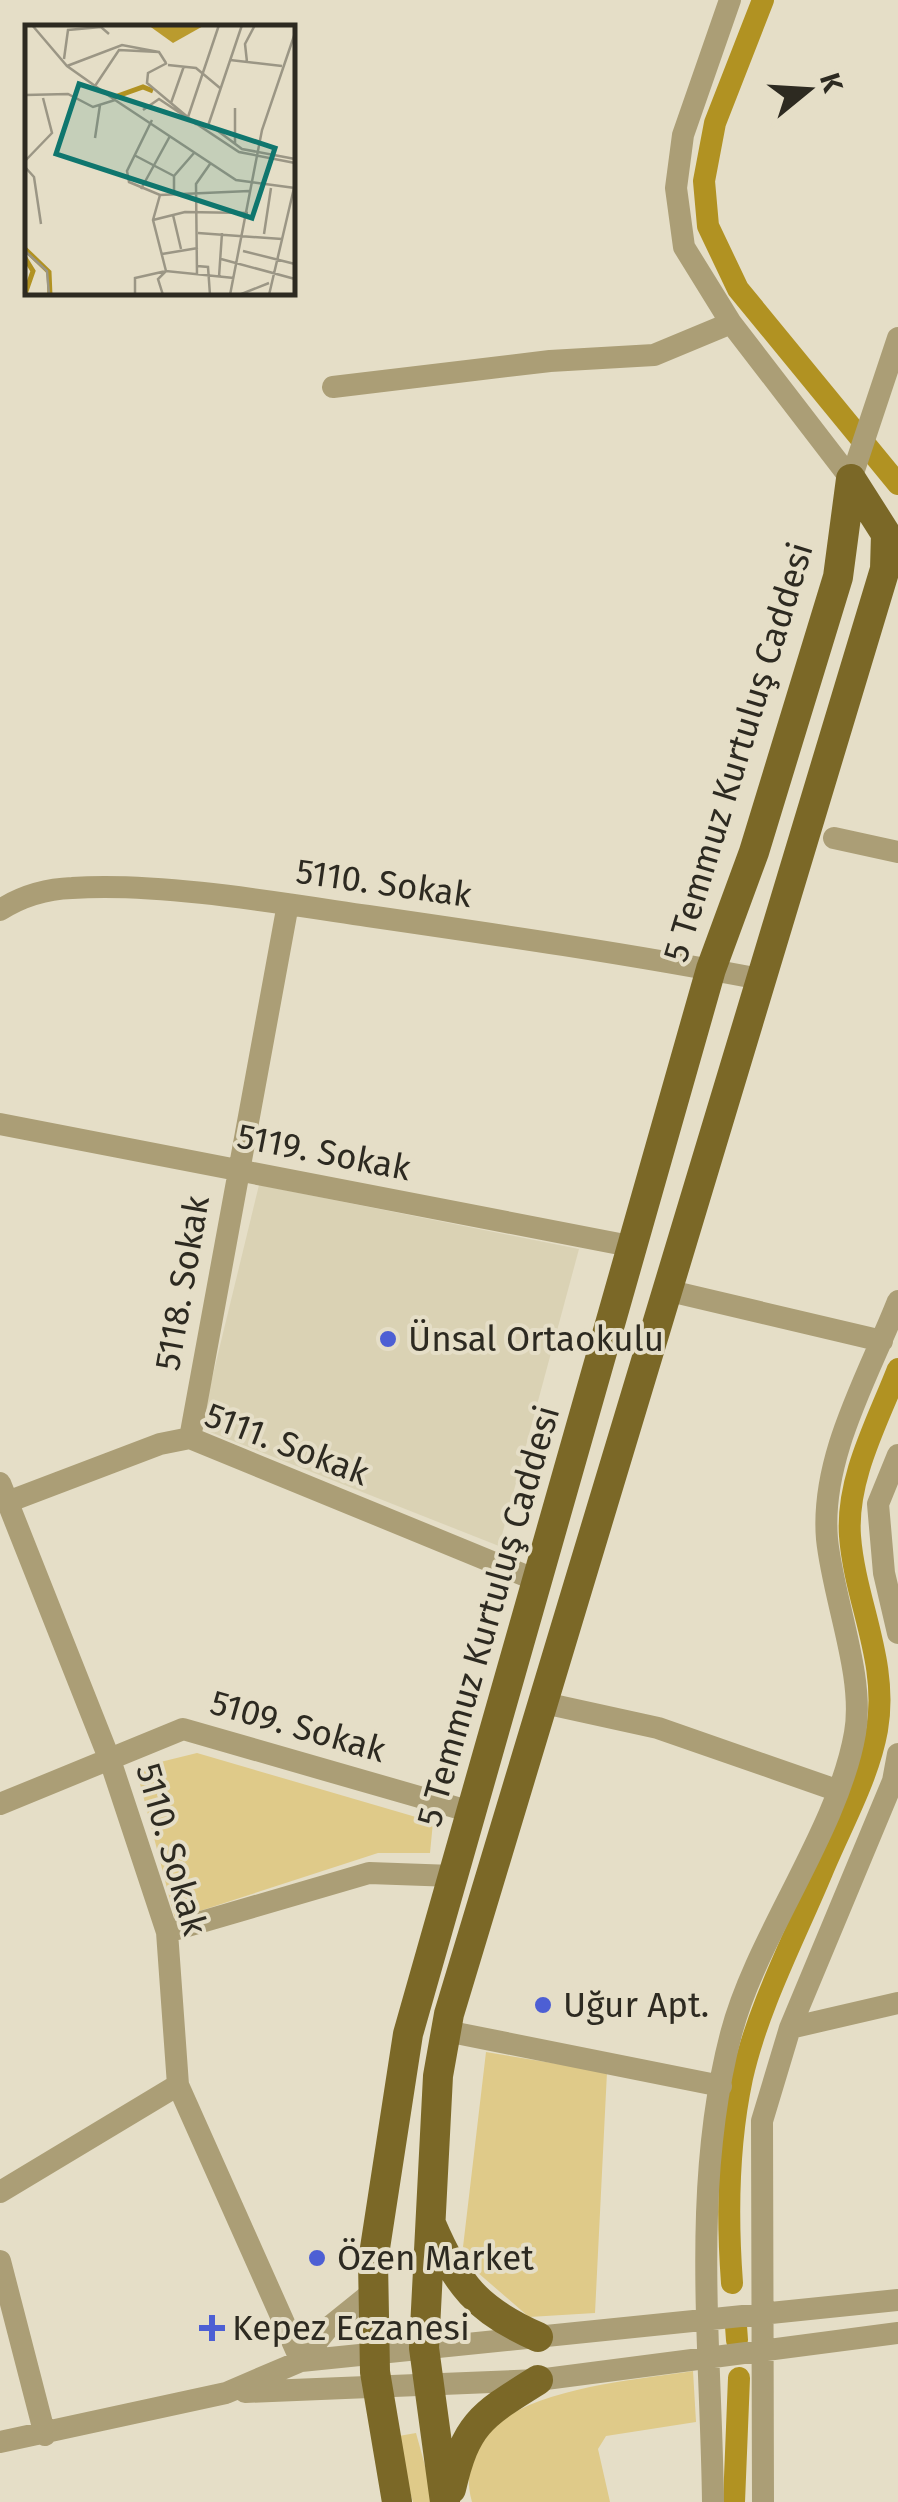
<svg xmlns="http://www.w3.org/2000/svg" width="898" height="2502" viewBox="0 0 898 2502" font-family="'Fira Sans',sans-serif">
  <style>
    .built { fill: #dad2b4 }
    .green { fill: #dfca89 }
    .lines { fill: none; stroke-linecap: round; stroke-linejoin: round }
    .canal { stroke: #b19222; stroke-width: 22 }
    .minor { stroke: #ab9e76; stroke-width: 22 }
    .major { stroke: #7b6827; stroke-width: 30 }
    .poi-dot { fill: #4d5fd4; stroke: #e5dec7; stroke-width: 4 }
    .labels { text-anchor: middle; stroke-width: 8; stroke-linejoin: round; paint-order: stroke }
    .street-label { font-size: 35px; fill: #2d2a21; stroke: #e5dec7 }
    .poi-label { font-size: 35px; fill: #2d2a21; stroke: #e5dec7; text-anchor: start }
    .inset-river { fill: none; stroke: #b19222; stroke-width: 5 }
    .inset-road { fill: none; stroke: #9b9685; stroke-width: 2.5 }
    .view { fill: #0f766e; fill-opacity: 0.15; stroke: #0f766e; stroke-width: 5 }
    .inset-edge { fill: none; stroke: #2d2a21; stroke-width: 5 }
  </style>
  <rect width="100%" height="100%" fill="#e5dec7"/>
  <path class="built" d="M259 1185 579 1249 499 1546 200 1428Z"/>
  <path class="green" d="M197 1753 433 1822 430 1853H378L175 1919 136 1768Z
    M486 2052 607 2072 595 2313 529 2317 477 2272 463 2247Z
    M693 2371 696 2422 606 2436 598 2449 610 2502H472C442 2391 621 2383 693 2371Z
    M416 2433 435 2502H413L393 2437Z"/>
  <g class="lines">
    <path class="canal" d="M763 0 715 123 704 181 708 226 738 289 898 484
      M732 2283C727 2216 728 2144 742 2078 758 2007 794 1939 822 1872 841 1826 868 1779 877 1730 889 1662 855 1602 850 1536 846 1478 878 1421 898 1369
      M736 2326 737 2340
      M734 2502 739 2378"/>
    <path class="minor" d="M730 0 683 135 676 188 684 247 731 323 851 479
      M333 387 550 361 654 355 731 323
      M851 479 898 338
      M834 838 898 852
      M0 910C22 896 45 889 72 888 159 882 280 903 368 916 499 935 630 954 760 979
      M0 1124 635 1247
      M670 1291 882 1341
      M190 1438 288 904
      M898 1455 878 1504 884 1573 898 1633
      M0 1483 111 1763 167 1932 178 2085 301 2361 328 2328 374 2291
      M10 1501 160 1444 190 1438 536 1580
      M544 1703 658 1728 836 1790
      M0 1804 183 1729 468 1811
      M167 1932 369 1873 453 1876
      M790 2028 898 2003
      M446 2031 721 2086
      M0 2192 178 2085
      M0 2261 45 2435
      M245 2392 538 2380 898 2333
      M0 2442 226 2393 301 2361 898 2300
      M713 2502C711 2346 691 2187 731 2034 756 1937 838 1831 855 1733 865 1676 833 1599 827 1539 820 1457 869 1375 898 1301
      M763 2502 762 2121 790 2028 893 1781 898 1754"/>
    <path class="major" d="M431 2224C457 2285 477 2310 538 2337
      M451 2489C466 2423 482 2415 538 2380
      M397 2502 375 2372 373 2261 408 2034 711 969 754 852 838 577 851 479
      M445 2502 424 2348 438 2076 449 2014 885 569 886 534 851 479"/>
  </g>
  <g class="poi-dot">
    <circle cx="388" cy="1339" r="10"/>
    <circle cx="543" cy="2005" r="10"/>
    <circle cx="317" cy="2258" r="10"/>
    <path d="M207 2313h10v10h10v10h-10v10h-10v-10h-10v-10h10z"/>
  </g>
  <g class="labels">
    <g class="street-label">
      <text transform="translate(738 752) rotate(-73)" y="12">5 Temmuz Kurtuluş Caddesi</text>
      <text transform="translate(384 883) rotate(8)" y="12">5110. Sokak</text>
      <text transform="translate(324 1152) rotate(11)" y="12">5119. Sokak</text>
      <text transform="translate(182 1283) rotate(-80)" y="12">5118. Sokak</text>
      <text transform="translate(287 1444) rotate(21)" y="12">5111. Sokak</text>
      <text transform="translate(488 1616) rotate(-74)" y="12">5 Temmuz Kurtuluş Caddesi</text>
      <text transform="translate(298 1726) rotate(16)" y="12">5109. Sokak</text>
      <text transform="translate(172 1849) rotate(74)" y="12">5110. Sokak</text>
    </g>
    <g class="poi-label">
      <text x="408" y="1351">Ünsal Ortaokulu</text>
      <text x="563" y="2017">Uğur Apt.</text>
      <text x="337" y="2270">Özen Market</text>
      <text x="232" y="2340">Kepez Eczanesi</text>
    </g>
  </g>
  <g transform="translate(25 25)">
    <rect width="270" height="270" fill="#e5dec7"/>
    <path d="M123 0H180L148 18Z" fill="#ba9b2e"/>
    <path class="inset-river" d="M87 73 118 62 128 66M0 224 24 247 25 270M0 233 8 246 0 269"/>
    <path class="inset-road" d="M7 0 42 41 90 75M39 34 43 5 76 2 84 9M205 35 257 41M222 37 220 19 230 0M142 38 123 48 122 58 171 99 189 103 217 124 270 134M143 40 171 43 195 63M42 41 97 20 134 27M70 61 94 25 134 27 141 38M0 70 43 69 68 82 90 75M90 75 211 155 270 163M146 78 159 41M210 83V119M118 85 134 74 214 127 270 138M163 92 194 0M127 95 102 146 104 157 135 170 224 166M183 101 217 0M70 113 75 80M109 130 149 151M0 136 27 108 18 73M0 142 9 152 16 199M116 164 145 111M149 167V151L169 128M148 190 156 224M128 195 160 187 223 188M173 208 257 214M239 209 246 163M0 226 22 246 24 270M218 226 270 239M137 229 173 223M196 234 270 254M172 241 183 242 185 270M172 250 171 159 185 139M194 252 197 208M110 270V253L141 246 128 195 135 170M138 270 133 254 141 246 209 253M205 270 237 105 270 8M214 270 244 258M244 270 269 163"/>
    <path class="view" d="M54 59 250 123 227 193 31 129Z"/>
    <rect width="270" height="270" class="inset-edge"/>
  </g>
  <g transform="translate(808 90) rotate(72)" stroke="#e5dec7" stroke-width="8" paint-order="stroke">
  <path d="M0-8L18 38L0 25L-18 38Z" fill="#2d2a21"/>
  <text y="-15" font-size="28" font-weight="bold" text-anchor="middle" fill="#2d2a21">K</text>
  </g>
</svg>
